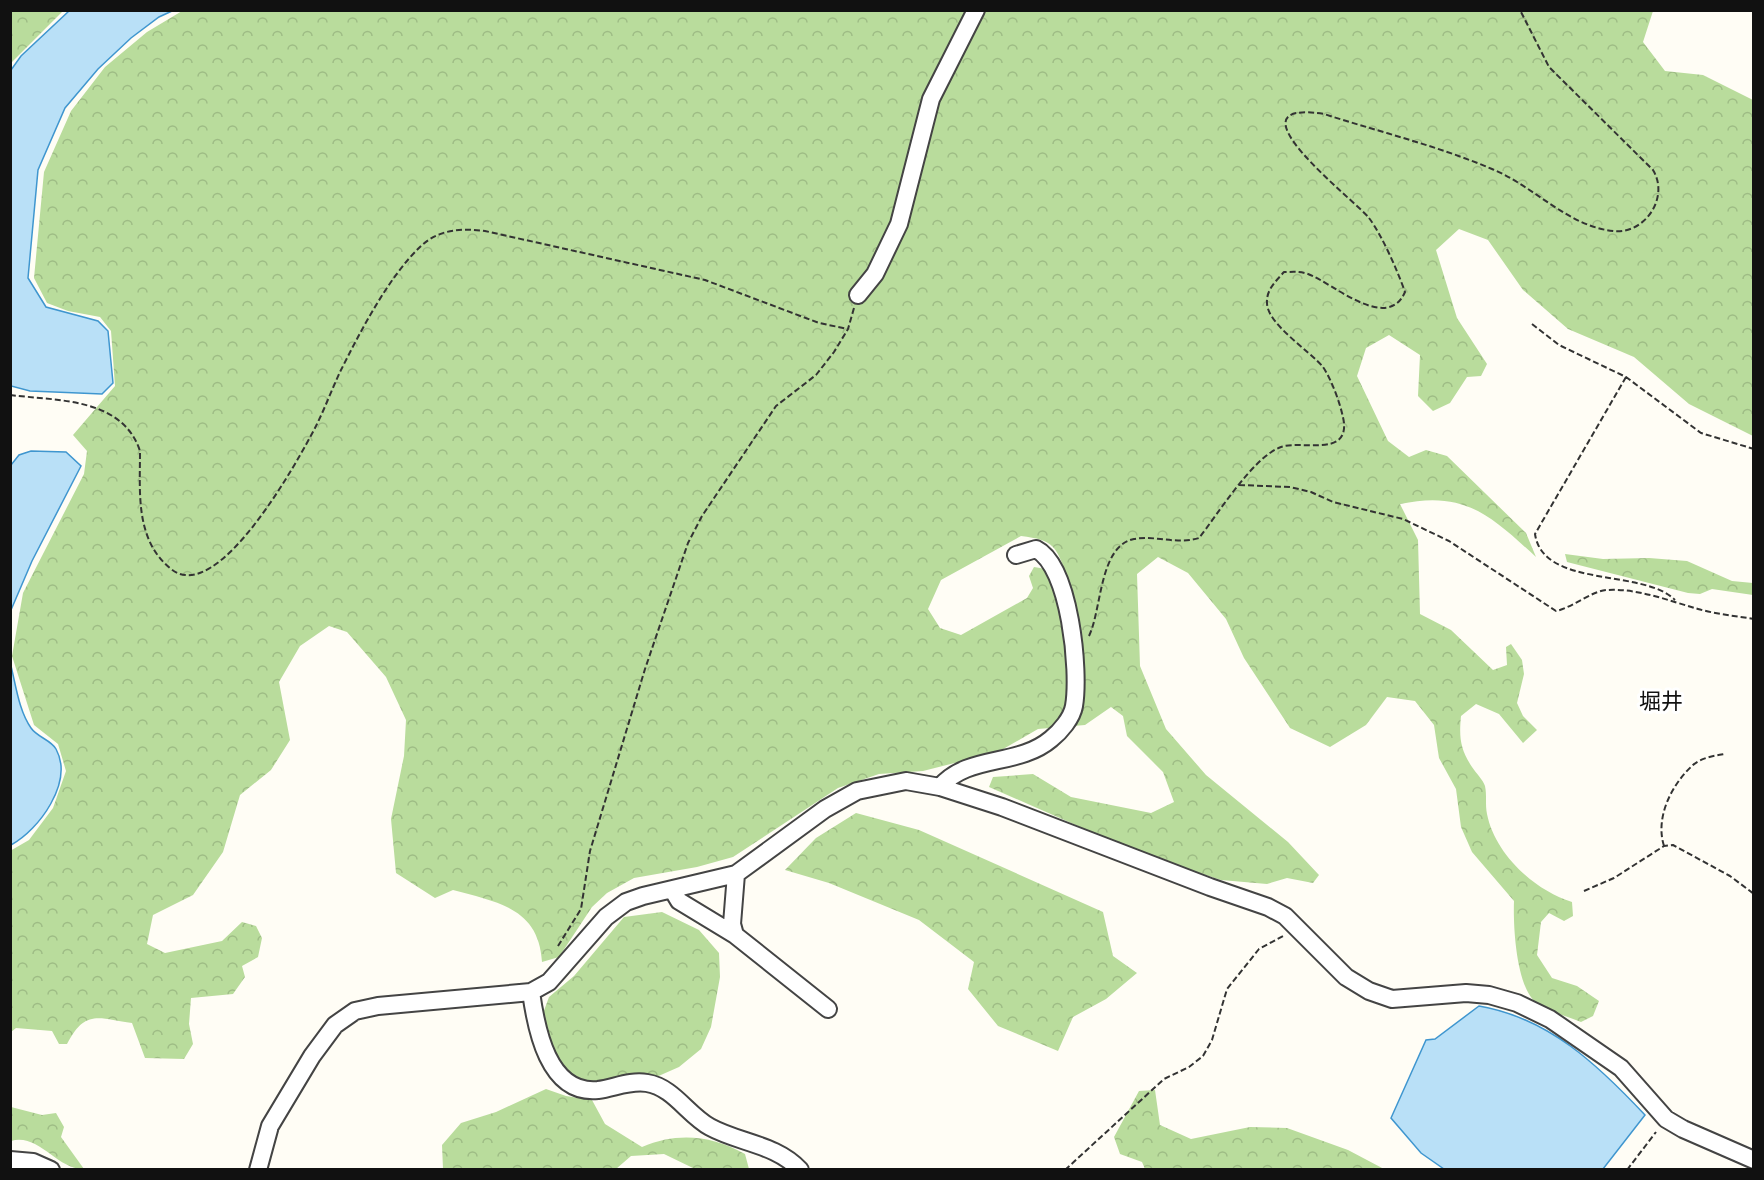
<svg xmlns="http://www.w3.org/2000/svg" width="1764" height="1180" viewBox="0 0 1764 1180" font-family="'Source Serif 4','Noto Sans JP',serif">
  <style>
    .forest { fill: url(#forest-crowns); fill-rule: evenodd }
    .water { fill: #b9e0f7; stroke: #3f96cf; stroke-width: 1.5 }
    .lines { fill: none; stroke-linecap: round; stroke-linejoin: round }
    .minor-casing { stroke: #444; stroke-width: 20 }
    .path { stroke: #333; stroke-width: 2; stroke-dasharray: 6 3; stroke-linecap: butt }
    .minor { stroke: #fff; stroke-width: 16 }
    .labels { text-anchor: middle; stroke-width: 6; stroke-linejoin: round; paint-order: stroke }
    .neighbourhood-label { font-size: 22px; fill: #111; stroke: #fff }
  </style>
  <defs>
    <pattern id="forest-crowns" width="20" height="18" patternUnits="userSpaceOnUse" patternTransform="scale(1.5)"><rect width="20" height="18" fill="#b9dc9c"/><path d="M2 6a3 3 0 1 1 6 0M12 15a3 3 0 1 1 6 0" fill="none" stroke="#9ebc85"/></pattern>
  </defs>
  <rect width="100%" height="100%" fill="#fffdf5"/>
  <path class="forest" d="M11 10H63V11L11 63Z
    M182 11H1653L1643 42 1665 71 1703 75 1753 100V436L1689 404 1634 357 1568 329 1523 290 1488 240 1459 229 1436 250 1457 318 1487 364 1481 376 1467 377 1450 403 1433 411 1418 396 1420 355 1389 335 1366 348 1357 376 1388 441 1409 457 1426 450 1447 456 1526 533 1536 557C1491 516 1465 490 1400 504L1418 540 1420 614 1451 630 1493 670 1507 665 1506 647 1511 644 1522 660 1524 674 1517 703 1523 716 1537 730 1523 743 1499 714 1476 704 1461 716C1459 737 1460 749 1472 767 1476 773 1483 780 1485 786 1487 795 1485 805 1487 814 1495 854 1534 890 1572 902L1573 916 1564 921 1549 913 1541 922 1537 955 1552 978 1577 986 1599 1001 1593 1016 1581 1022C1567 1016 1550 1012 1538 1004 1516 990 1513 925 1514 901L1472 852 1461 827 1456 789 1439 758 1434 725 1415 701 1387 697 1366 725 1330 747 1290 728 1244 658 1226 619 1188 573 1158 557 1137 574 1140 666 1166 729 1206 775 1288 842 1319 875 1313 883 1287 878 1267 884 1221 880 1144 855 989 787 993 777 1033 774 1071 797 1151 813 1174 802 1163 772 1127 736 1123 716 1111 707 1085 725 1038 729 998 752 923 771 879 774 838 788 733 857 697 867 634 878 607 893 592 907 559 957 542 962C539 908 497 902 453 890L435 898 396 873 391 819 404 756 406 720 386 677 347 632 329 626 300 646 279 682 290 740 271 770 240 795 223 852 193 895 153 915 147 944 165 953 222 941 242 922 256 926 262 938 258 957 242 966 245 977 233 994 191 998 189 1024 193 1044 184 1059 145 1058 132 1023C98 1018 85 1009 67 1044H59L52 1031 16 1028 11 1032 10 851 29 840 53 808 66 771 58 744 34 725 12 656 23 593 84 474 87 451 73 435 115 386 111 331 100 317 68 311 47 303 34 278 44 172 71 111 105 67 147 32ZM1021 536C1054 540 1056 546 1067 576L1062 586 1046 569 1034 567 1029 576 1033 588 1027 598 961 635 940 628 928 609 941 580Z
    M1565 554 1603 559 1649 558 1687 561 1732 581 1753 583V595L1712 589 1700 594 1688 593 1567 562Z
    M856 813 919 830 1103 912 1113 956 1137 973 1106 999 1073 1017 1058 1051 998 1026 968 989 974 962 919 920 829 883 785 870 816 838Z
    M662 912 699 930 719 953 720 977 711 1027 701 1049 679 1067 654 1078 619 1076 590 1083 568 1073 554 1053 542 1016 549 997 574 976 624 917Z
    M546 1089 566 1096 592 1100 605 1124 642 1147C677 1132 711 1135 745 1154L749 1169H695L664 1154 631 1156 616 1169H443L442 1145 461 1123 496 1112Z
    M1155 1090 1160 1125 1191 1139 1250 1127 1287 1128 1348 1150 1384 1169H1145L1142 1162 1120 1154 1114 1137 1139 1091Z
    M11 1107 42 1115 56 1113 64 1127 61 1137 84 1169C57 1170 39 1133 11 1141Z"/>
  <path class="water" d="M69 11H172L159 17 131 38 98 69 65 108 38 170 28 278 46 307 98 321 108 331 113 383 102 394 30 391 11 386V70L21 56Z
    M31 451 66 452 81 466 32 561 11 610V465L19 455Z
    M11 666C16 686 19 711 31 728 37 737 51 740 56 749 74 782 39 830 11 845Z
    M1479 1006C1549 1018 1598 1065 1645 1115L1603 1169H1444L1421 1153 1391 1118 1426 1040 1435 1039Z"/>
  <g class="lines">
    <g class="minor-casing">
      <path id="minor" d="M858 295 875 274 899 224 931 99 976 10
        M940 787C968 754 1018 767 1051 739 1060 732 1072 718 1074 706 1080 671 1070 566 1036 549L1016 555
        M673 891 679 901 735 935 828 1009
        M735 935 732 924 736 874
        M531 992C536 1028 548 1095 598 1090 614 1088 630 1080 647 1083 673 1087 688 1115 710 1127 739 1143 776 1144 800 1170
        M10 1160 33 1162 51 1170
        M258 1170 270 1126 312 1056 335 1025 355 1011 378 1006 531 992 549 982 606 917 626 902 643 896 736 874 825 809 857 791 906 781 940 787 1002 807 1210 887 1268 907 1285 916 1346 977 1369 991 1392 999 1466 993 1489 995 1517 1003 1550 1019 1621 1068 1666 1119 1683 1129 1754 1160"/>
    </g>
    <path class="path" d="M1532 324 1559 345 1626 377 1701 433 1754 449
      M1626 377 1535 534C1543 589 1643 568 1675 600
      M10 395C57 401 122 397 140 451 140 493 135 540 171 569 218 607 299 459 316 426 325 408 332 389 340 372 360 332 389 276 421 246 439 229 462 228 485 231L705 280 819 323 848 329
      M1239 485 1290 487 1311 492 1333 502 1403 519 1449 541 1556 611C1574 607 1591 591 1607 590 1637 588 1670 601 1698 609 1716 614 1735 616 1754 619
      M1089 636C1102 609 1099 546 1134 539 1156 535 1177 545 1199 538 1218 514 1253 457 1281 447 1301 440 1347 457 1344 423 1342 408 1332 380 1323 367 1310 351 1267 324 1267 303 1266 290 1276 281 1284 272 1292 272 1300 271 1308 274 1333 283 1387 333 1405 292 1398 272 1382 235 1369 218 1356 201 1221 98 1324 114 1380 132 1438 146 1492 169 1534 186 1567 226 1613 231 1644 235 1670 198 1653 170L1549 67 1520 10
      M1664 846C1655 818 1671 785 1693 765 1701 758 1713 756 1724 754
      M1584 891 1614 878 1664 846 1673 845 1730 876 1754 894
      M558 946 581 909 590 851 645 669 688 543 702 516 776 406 816 375 834 352 848 329 854 308
      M1065 1170 1164 1079 1189 1067 1203 1056 1212 1040 1227 989 1259 949 1283 936
      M1627 1170 1656 1132"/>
    <use href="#minor" class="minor"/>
  </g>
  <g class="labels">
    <g class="neighbourhood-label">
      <text x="1661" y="709">堀井</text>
    </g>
  </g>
  <rect width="1764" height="1180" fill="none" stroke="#111111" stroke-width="24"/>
</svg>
